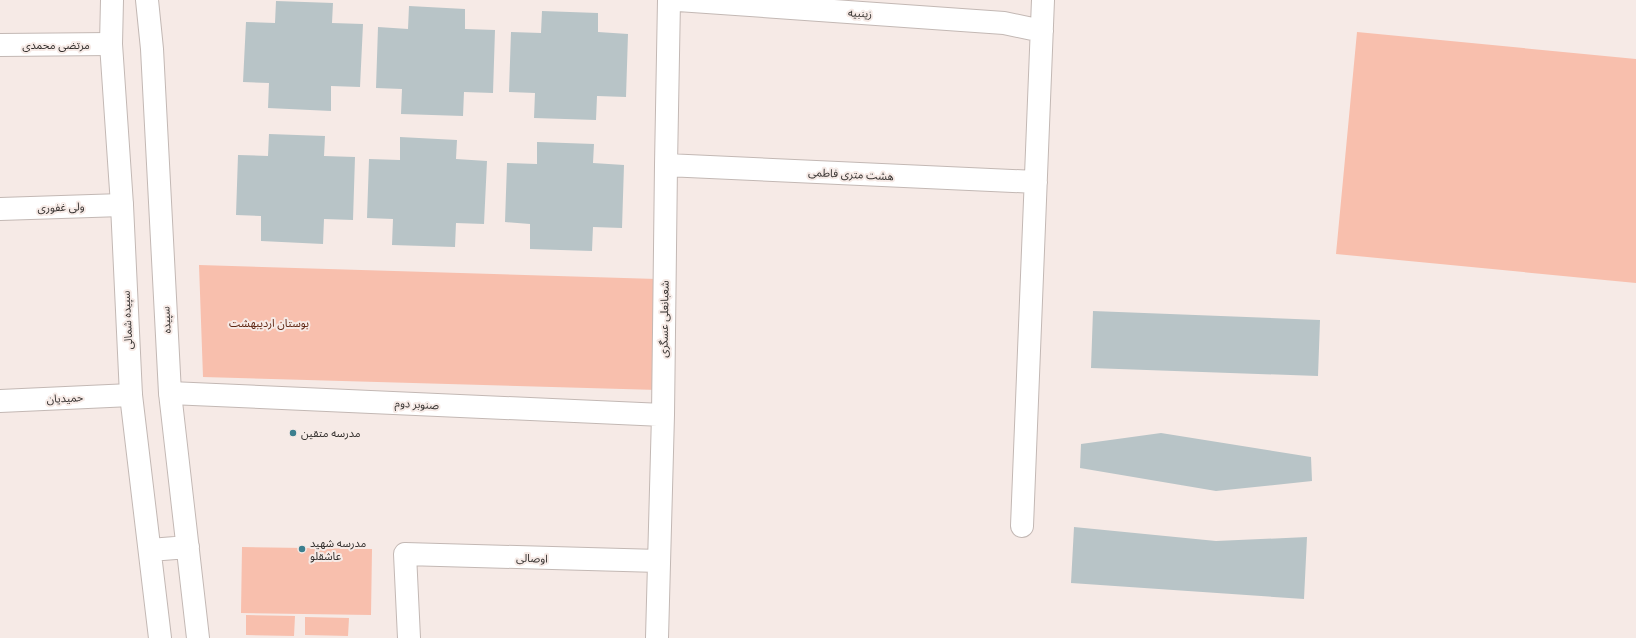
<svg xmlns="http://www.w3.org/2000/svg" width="1636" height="638" viewBox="0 0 1636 638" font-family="Figtree,'Noto Sans Arabic',sans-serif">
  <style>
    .green { fill: #f8bfad }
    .building { fill: #b8c4c7 }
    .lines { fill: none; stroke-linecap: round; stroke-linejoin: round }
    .minor-casing { stroke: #c3b8b4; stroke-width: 24 }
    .major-casing { stroke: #c3b8b4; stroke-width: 24 }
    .minor { stroke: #fff; stroke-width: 22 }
    .major { stroke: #fff; stroke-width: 22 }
    .poi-dot { fill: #3c7f8f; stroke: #f6eae6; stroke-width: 1.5 }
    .labels { text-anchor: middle; stroke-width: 4; stroke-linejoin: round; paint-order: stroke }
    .street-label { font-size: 11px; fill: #332f2d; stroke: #f6eae6 }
    .park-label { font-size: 11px; fill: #5e2613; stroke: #f6eae6 }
    .poi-label { font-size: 11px; fill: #332f2d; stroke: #f6eae6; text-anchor: start }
  </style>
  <rect width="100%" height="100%" fill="#f6eae6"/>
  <path class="green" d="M1357 32 1636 59V283L1336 254Z
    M199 265 657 279 658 390 203 377Z
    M242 547 372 549 371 615 241 613Z
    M246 615 295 616 294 636 246 635Z
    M305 617 349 618 348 636 305 635Z"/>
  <path class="building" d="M276 1 333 3 332 23 363 24 360 87 331 86V111L268 108 269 83 243 82 246 22 275 23Z
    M409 6 465 9V29L495 30 493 93 464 92 463 116 401 114 402 89 376 88 378 27 408 29Z
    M542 11 598 13V32L628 34 626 97 597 96 596 120 534 118 535 93 509 92 511 32 541 33Z
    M269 134 325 136 324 156 355 157 353 220 324 219 323 244 261 241V216L236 215 238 155 268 156Z
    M400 137 457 140 456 159 487 161 484 224 456 223 455 247 392 245 393 219 367 218 369 159 400 160Z
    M537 142 594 144 593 163 624 165 622 228 593 227 592 251 530 249V224L505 222 507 163 537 164Z
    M1093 311 1320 320 1318 376 1091 368Z
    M1161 433 1311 457 1312 481 1216 491 1080 468 1081 444Z
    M1074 527 1216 541 1307 537 1304 599 1071 583Z"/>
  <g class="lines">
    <g class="minor-casing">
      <path id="minor" d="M678 0 1004 23 1042 31
        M0 45 111 44
        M666 165 1036 182
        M0 209 122 205
        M170 393 663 415
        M0 401 131 395
        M1022 526 1043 0
        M409 638 405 554 659 561
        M657 638 663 415 666 165 669 0"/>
    </g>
    <g class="major-casing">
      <path id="major" d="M112 0 111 44 122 205 131 395 160 638
        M147 0 152 49 170 393 198 638
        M150 550 188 547"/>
    </g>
    <use href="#minor" class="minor"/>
    <use href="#major" class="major"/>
  </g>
  <g class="poi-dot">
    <circle cx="293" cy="433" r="4"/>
    <circle cx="302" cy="549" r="4"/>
  </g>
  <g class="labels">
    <g class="street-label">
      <text transform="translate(860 13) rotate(4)" y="4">زینبیه</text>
      <text x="56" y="49">مرتضی محمدی</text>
      <text transform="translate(851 174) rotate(3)" y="4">هشت متری فاطمی</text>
      <text transform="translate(61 207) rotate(-2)" y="4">ولی غفوری</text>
      <text transform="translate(664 319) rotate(-89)" y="4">شعبانعلی عسگری</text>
      <text transform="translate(127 320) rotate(-93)" y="4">سپیده شمالی</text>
      <text transform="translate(166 320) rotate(-93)" y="4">سپیده</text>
      <text transform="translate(65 398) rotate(-3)" y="4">حمیدیان</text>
      <text transform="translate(417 404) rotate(3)" y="4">صنوبر دوم</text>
      <text transform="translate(532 558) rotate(2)" y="4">اوصالی</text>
    </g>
    <g class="park-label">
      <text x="269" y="327">بوستان اردیبهشت</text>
    </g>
    <g class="poi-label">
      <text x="301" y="437">مدرسه متقین</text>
      <text x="310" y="547">مدرسه شهید<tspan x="310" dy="13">عاشقلو</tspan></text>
    </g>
  </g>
</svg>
